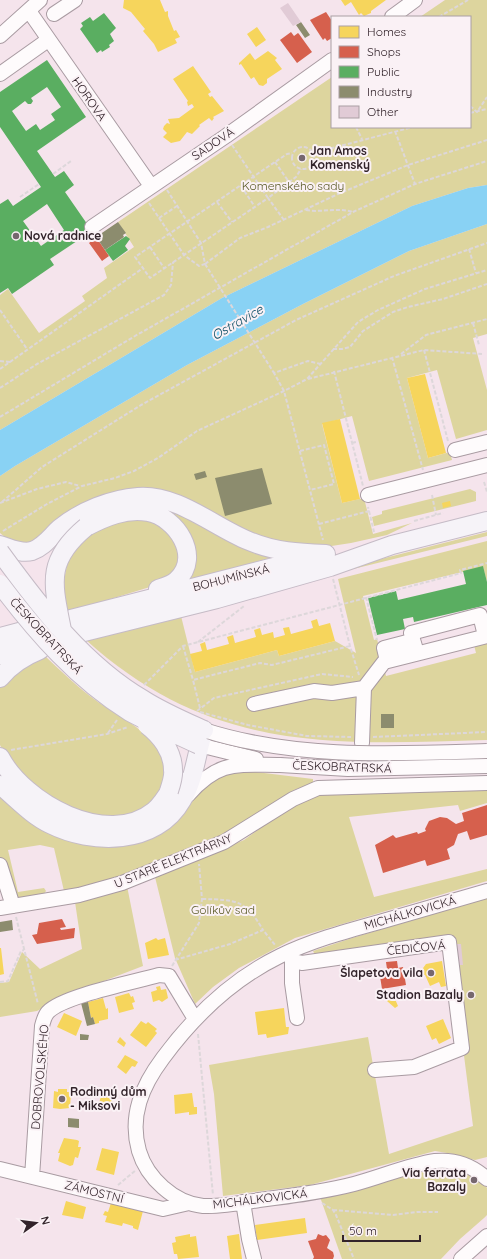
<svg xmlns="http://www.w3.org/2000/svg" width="487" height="1259" viewBox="0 0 487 1259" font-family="Quicksand,sans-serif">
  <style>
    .green { fill: #ddd59e }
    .water { fill: #89d2f4 }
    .homes { fill: #f6d55c }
    .shops { fill: #d6604d }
    .public { fill: #5aae61; fill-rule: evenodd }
    .industry { fill: #8c8c6e }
    .building { fill: #e1cbd6 }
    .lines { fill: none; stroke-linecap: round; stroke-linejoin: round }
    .minor-tunnel { stroke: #cebdc5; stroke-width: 14; stroke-dasharray: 14 7; stroke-linecap: butt }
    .minor-casing { stroke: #a99ba2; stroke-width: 16 }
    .major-casing { stroke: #c5bbc6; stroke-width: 20 }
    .path { stroke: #ddd7da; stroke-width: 2; stroke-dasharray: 4 2; stroke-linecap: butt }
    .minor { stroke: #fefbfc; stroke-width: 14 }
    .major { stroke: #f6f3f8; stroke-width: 18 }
    .minor-bridge-casing { stroke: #a99ba2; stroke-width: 16; stroke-linecap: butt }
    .major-bridge-casing { stroke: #c5bbc6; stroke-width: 20; stroke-linecap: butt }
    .path-bridge { stroke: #ddd7da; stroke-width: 2; stroke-dasharray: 4 2; stroke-linecap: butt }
    .minor-bridge { stroke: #fefbfc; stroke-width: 14 }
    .major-bridge { stroke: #f6f3f8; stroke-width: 18 }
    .poi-dot { fill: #76676e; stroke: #faf1f5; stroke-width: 1.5 }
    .labels { text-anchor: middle; stroke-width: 4; stroke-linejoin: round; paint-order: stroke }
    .street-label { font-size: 12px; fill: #32232a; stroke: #faf1f5 }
    .poi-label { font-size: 12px; font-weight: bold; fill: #32232a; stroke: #faf1f5; text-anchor: start }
    .park-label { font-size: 12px; fill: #595925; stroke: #faf1f5 }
    .water-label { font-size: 13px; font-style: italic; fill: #0d4e65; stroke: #faf1f5 }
  </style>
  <rect width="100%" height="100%" fill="#f5e4ec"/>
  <path class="green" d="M445 0H487V185L468 188 412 206 222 298 0 430V295L8 289 39 333 85 301 82 296 107 278 104 268 134 247 118 222 332 77V127H470V17H420Z
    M487 224V334L473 338 487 390V430L456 439 437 370 407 378 428 458 450 452 452 460 369 481 352 416 322 424 342 503 364 498 373 534 412 523 387 535 351 543 325 547 275 543 183 503 32 543 11 542 0 533V476L15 466 187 365 303 304 409 251Z
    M470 489 476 492V501L374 526 372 517 382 514V511Z
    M164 507 281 555 185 581 174 520Z
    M146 518 170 530 181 562 163 583 68 612 65 599 64 580 67 565 72 550 104 522Z
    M487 532V536L337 573 373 561Z
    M487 541V582L483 567 363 596 374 640 377 639 386 676 476 653 474 645 487 641V740C331 745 210 752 86 640L181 616 195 672 277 650 279 656 335 641 356 653 338 579Z
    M44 655C60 670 76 686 94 699 125 722 181 743 159 791L161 792 141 811 103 819 45 797 8 761 0 745V686L5 679Z
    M249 771 313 779V783L294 790 226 833 114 882 64 891 54 848 40 845 8 850 18 892 44 888 46 891 43 895 17 900 13 898 0 857V793L64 837 189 803 208 784 226 774Z
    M487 789V803L460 811 458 805 349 817 374 897 487 869V881L295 938 239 968 213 987 195 1004 175 958 155 877 244 840 298 801 318 793Z
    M127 886 143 966 70 994 37 1011 0 1017V983L9 982 22 952 40 969 82 949 75 902Z
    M487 898V1157L475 1160 453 1154 435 1151 310 1185 223 1196 214 1094 209 1065 368 1037 389 1154 473 1126 449 938 315 955 313 951 352 938Z
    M435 1167 454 1168 470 1173 484 1184 487 1188V1215L484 1218 460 1239 441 1259H342L320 1197Z"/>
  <path class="water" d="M487 185V224L409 251 303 304 187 365 15 466 0 476V430L222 298 412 206 468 188Z"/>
  <path class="homes" d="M124 0H160L165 12 168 11V16L174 31 176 30 180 37 175 39 177 43 158 52 154 44 143 31 145 29 131 12 123 8Z
    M341 0H386L371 11V13L364 16 361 13 359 15 351 2 345 6Z
    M257 27 266 40 256 47 247 34Z
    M268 51 277 58 275 60 282 69 267 79V83L263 86 259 85 254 77 251 79 241 64 239 65V63L250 53 255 60Z
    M193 66 211 92 208 94 210 97 212 96 224 111 213 117 214 118 212 121 209 118 199 125 200 126 192 134 187 132 180 141 171 143 163 137 167 133 163 129 164 126 167 123 170 124 168 119 179 118 194 107 192 104 188 106 187 102 188 101 173 79Z
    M425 374 446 453 428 458 407 378Z
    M340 419 360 499 342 503 322 423Z
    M450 501 451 506 443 508 442 503Z
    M317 619 319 626 330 623 335 641 279 656 277 650 195 672 190 654 202 651 200 644 205 642 207 650 229 644 227 637 233 635 235 643 256 637 254 630 260 628 262 635 273 632 274 638 285 635 283 628 289 627 291 634 313 628 311 621Z
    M156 938 158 940 165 938 169 955 148 959 145 943Z
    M0 948H1L4 974 0 975Z
    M442 961 446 986 441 987 439 982 430 986 425 975H418L426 964Z
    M160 986 161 990 166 989 168 998 162 1002 159 1000 153 1002 151 992 157 990 156 987Z
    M129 993 131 997 133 996 135 1002 132 1003 134 1009 119 1013 115 997Z
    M391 996 395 999 398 1006 395 1008 387 1001 388 997Z
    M103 998 106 1009 108 1008V1019L99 1021V1023L95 1024 93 1017 91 1018 88 1002Z
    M284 1008 286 1027H289L288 1034 267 1038 266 1034 258 1035 255 1012Z
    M64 1013 82 1021 76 1036 57 1027Z
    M443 1019 451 1038 439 1044 436 1038 432 1040 426 1026Z
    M141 1021 146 1024 148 1022 157 1029 155 1031 157 1033 146 1047 130 1035Z
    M120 1037 126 1043 124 1047 117 1042Z
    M125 1055 138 1062 135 1067 132 1066 126 1074 117 1067Z
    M104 1087 116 1090 111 1106 99 1103Z
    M58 1089H67V1092H71L70 1108 60 1109 53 1108 54 1091 58 1092Z
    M192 1093 194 1107H197V1114L189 1115V1112L175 1114 174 1095Z
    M64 1138 77 1140 79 1141 78 1147H81L78 1158 75 1157 73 1165 70 1166 58 1161 60 1153H58Z
    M102 1148 119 1152 114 1175 96 1170Z
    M66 1201 86 1207 83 1219 62 1215Z
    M111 1203 143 1211 138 1230 133 1228V1226L123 1223 122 1226 105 1222 107 1216 103 1215 105 1211 108 1212Z
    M305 1218 307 1233 257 1240 255 1225Z
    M190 1234V1237L196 1236 199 1257 178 1259 177 1254H174L172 1243 176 1242 175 1237Z
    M239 1234 242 1259H230L227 1236Z"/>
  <path class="shops" d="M326 12 332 21V38L327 41 325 38 323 40 310 20Z
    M291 32 294 36 298 33 299 34 312 52 297 63 280 40Z
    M96 237 109 256 102 261 89 243Z
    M487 805V835L470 840 467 831 458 834 454 845 447 849 450 859 427 866 425 860 383 873 375 845 393 835 396 838 417 832 418 834 426 831 425 829 429 821 440 817 447 818 456 824 464 821 462 813Z
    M62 919 66 927 60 928 61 930 75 928 74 938 37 944 32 935 37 934 39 923Z
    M397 961 398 968 403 967 406 985 382 989 379 970 387 969 386 962Z
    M318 1234 323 1236 326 1235 330 1240 327 1248 333 1252 334 1256 333 1259H313L314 1257 308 1241 316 1239Z"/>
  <path class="public" d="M104 13 116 28 110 34 114 41 109 45 110 47 102 52 101 50 97 53 80 29 83 26 81 23 90 17 93 21Z
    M47 60 86 117 37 151 55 177 64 171 74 185 65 192 92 231 50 259 54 265 12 294 8 288 0 293V204L8 199 13 206 41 187 0 127V92ZM47 87 61 107 51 114 55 120 40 130 36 124 26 131 12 111 25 101 28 104H31L33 101 31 98ZM47 204 64 230 41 246 23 221Z
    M126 236 130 239 125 246 128 250 113 261 105 250Z
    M483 566 487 582V605L414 622 413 617 403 619 405 629 377 635 368 598 396 591 398 600 466 584 463 571Z"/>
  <path class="industry" d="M301 22 310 35 305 38 296 25Z
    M118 222 126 233 123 235 124 237 105 250 96 237Z
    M262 468 272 504 225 516 215 478Z
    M205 471 207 477 196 480 194 474Z
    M381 714H394V728H381Z
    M12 920 13 930 0 932V922Z
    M88 1002 91 1018 93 1017 95 1024 87 1026 81 1003Z
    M80 1034 89 1035 88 1040H80Z
    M68 1118 79 1119V1128L68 1127Z"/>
  <path class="building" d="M288 3 301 22 293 26 280 8Z
    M455 944H461L463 965H456Z"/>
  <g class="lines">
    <path class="minor-tunnel" d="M361 762 393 761"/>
    <g class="minor-casing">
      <path id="minor" d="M29 11 151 186
        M54 14 75 0
        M392 17 415 0
        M0 36 40 0
        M0 74 48 40
        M92 227 226 136 332 60
        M455 450 487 442
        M368 495 487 465
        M417 653 411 633 480 615 485 636
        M387 661 384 648 407 642
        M254 704 314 691 332 693 364 688
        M362 743 364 688 384 662 487 636
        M199 745 256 759
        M188 795C219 760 236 765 280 765
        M0 865 13 906
        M487 891C452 901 417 911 383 921 347 931 313 940 280 956 233 979 194 1016 163 1058 142 1086 129 1116 139 1151 147 1178 174 1203 203 1206 221 1207 241 1203 259 1200 291 1196 323 1192 354 1184 381 1177 408 1165 435 1161 455 1159 472 1165 487 1179
        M0 908 79 895 122 883 224 842 293 799 318 788 487 783
        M288 953 294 961 302 963 449 942 462 1048 414 1067 375 1070
        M292 959V983L297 1018
        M0 1169 163 1209 189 1203
        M32 1177 42 1026C43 1022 45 1015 48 1012 63 996 135 982 159 975L169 976 195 1019
        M243 1202 249 1239 254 1259
        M461 1259 487 1236"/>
    </g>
    <g class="major-casing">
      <path id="major" d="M86 527C105 517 126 508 148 512 176 517 202 556 177 580 172 585 164 587 158 589
        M0 545C10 548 21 554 32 551 44 547 51 536 60 528 81 511 111 499 138 497 178 494 214 527 249 541 275 552 299 553 326 554
        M71 619 309 558
        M80 633 217 599 330 567 392 545 487 521
        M0 637 23 631
        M0 655 34 645
        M0 678C10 666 25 656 40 650
        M0 757C24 803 107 849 154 811 164 803 170 790 177 779
        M0 785C16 798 31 815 50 824 92 845 156 846 182 800 195 778 196 754 204 730"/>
    </g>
    <path class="path" d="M439 17 468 0
      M470 106 477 112 487 97
      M470 113 487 109
      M356 127 362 139
      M395 131 415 184
      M232 145 268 198 296 177 301 169
      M292 158a11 11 0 1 1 22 0a11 11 0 1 1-22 0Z
      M313 153 413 127
      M275 162 289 182
      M53 174 71 161
      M241 186 255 207
      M20 197 39 184
      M217 202 232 222
      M149 203 184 255 199 266 205 264 201 243 167 190
      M306 210C321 213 337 207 353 212
      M159 218 177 206
      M284 220 268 198 150 278 135 257 275 162 287 154 292 153
      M150 247 164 268
      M469 249 476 273
      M205 264 240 238 268 227 338 194 408 165 487 140
      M0 310 27 349
      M473 323 479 345
      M333 349H342L350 347 363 331 393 312 408 307 443 299 487 284
      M424 350 448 441
      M401 354 426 335 487 319
      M392 357 423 470
      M0 361 10 362
      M321 364 308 361 274 373 284 391 323 540
      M0 369 143 268
      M334 371 363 486
      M308 379 424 350 482 354
      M0 388 37 364 164 295 171 285 173 262
      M0 417 135 336 353 212 415 184 487 161
      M352 443 356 442
      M300 451 324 445 334 484 310 490
      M484 482 487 492
      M432 495 436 515
      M2 502 42 467 141 405 296 320 394 276 487 243
      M0 503 37 489 66 482 80 486
      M369 511 374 532
      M414 521 443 513
      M319 524 369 511 368 507
      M3 531 47 504 82 486 115 478 134 471 158 458 197 431 284 391 307 379 358 322 378 310 425 289 487 270
      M333 579 350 646 359 675
      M366 597 377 640
      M198 642 244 606
      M183 646 193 680
      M144 685 183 646 461 573 460 570 487 563
      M200 708 193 680 260 663 272 665 350 646
      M197 711 214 698 322 674 353 677
      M200 712 248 725 307 736 351 737
      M108 733 117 720
      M373 737 487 732
      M11 750 107 734 128 727
      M202 899C236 900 245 899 263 930
      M16 917 38 1004
      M175 960 230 944 263 930 275 945
      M172 966 199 923 202 899 199 864
      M0 982 8 981 21 951 24 950
      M198 1034 213 1195
      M118 1185 136 1170
      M322 1203 333 1210 336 1215 354 1259
      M333 1210 393 1215 417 1212H438"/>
    <use href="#minor" class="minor"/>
    <use href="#major" class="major"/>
    <g class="minor-bridge-casing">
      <path id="minor-bridge" d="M204 730C294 759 393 754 487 751
        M280 765 348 769 487 766"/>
    </g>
    <g class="major-bridge-casing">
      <path id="major-bridge" d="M0 552C40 607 84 665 144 700 163 712 184 721 204 730
        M0 584C36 632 78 680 130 712 152 724 176 734 199 745
        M62 630C53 584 45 561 86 527
        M147 725C160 735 173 751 173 770 174 776 171 785 169 791"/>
    </g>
    <path class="path-bridge" d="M205 264 274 373"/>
    <use href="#minor-bridge" class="minor-bridge"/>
    <use href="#major-bridge" class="major-bridge"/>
  </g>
  <g class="poi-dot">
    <circle cx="302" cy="158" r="4"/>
    <circle cx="16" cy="236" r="4"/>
    <circle cx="431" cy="973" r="4"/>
    <circle cx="471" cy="995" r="4"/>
    <circle cx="62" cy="1099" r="4"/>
    <circle cx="474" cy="1180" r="4"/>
  </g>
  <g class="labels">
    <g class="street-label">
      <text transform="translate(89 99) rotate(55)" y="4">HOROVA</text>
      <text transform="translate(213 144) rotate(-34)" y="4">SADOVÁ</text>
      <text transform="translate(231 578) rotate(-14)" y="4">BOHUMÍNSKÁ</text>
      <text transform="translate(46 636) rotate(47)" y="4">ČESKOBRATRSKÁ</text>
      <text transform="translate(342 767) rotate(2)" y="4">ČESKOBRATRSKÁ</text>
      <text transform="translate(173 861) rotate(-22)" y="4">U STARÉ ELEKTRÁRNY</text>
      <text transform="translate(410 913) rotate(-16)" y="4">MICHÁLKOVICKÁ</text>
      <text transform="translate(416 948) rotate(-6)" y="4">ČEDIČOVÁ</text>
      <text transform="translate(40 1077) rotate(-85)" y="4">DOBROVOLSKÉHO</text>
      <text transform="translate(94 1192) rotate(14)" y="4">ZÁMOSTNÍ</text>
      <text transform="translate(260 1199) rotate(-7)" y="4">MICHÁLKOVICKÁ</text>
    </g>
    <g class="poi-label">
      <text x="310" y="155">Jan Amos<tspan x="310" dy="14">Komenský</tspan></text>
      <text x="24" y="240">Nová radnice</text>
      <text x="423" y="977" text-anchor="end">Šlapetova vila</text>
      <text x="463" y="999" text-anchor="end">Stadion Bazaly</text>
      <text x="70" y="1096">Rodinný dům<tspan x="70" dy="14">- Miksovi</tspan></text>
      <text x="466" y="1177" text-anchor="end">Via ferrata<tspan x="466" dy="14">Bazaly</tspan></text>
    </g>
    <g class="park-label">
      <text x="293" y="190">Komenského sady</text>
      <text x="223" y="914">Golíkův sad</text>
    </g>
    <g class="water-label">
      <text transform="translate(237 322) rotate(-30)" y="5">Ostravice</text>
    </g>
  </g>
  <rect x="331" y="16" width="140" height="112" fill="#faf1f5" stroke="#aa9fa4"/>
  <rect x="339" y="26" width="20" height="12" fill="#f6d55c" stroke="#aa9fa4"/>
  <text x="367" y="36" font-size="12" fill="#32232a">Homes</text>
  <rect x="339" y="46" width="20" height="12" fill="#d6604d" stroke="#aa9fa4"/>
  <text x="367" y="56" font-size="12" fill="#32232a">Shops</text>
  <rect x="339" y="66" width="20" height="12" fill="#5aae61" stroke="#aa9fa4"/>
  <text x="367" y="76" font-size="12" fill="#32232a">Public</text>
  <rect x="339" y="86" width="20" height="12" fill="#8c8c6e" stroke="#aa9fa4"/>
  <text x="367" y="96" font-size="12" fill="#32232a">Industry</text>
  <rect x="339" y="106" width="20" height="12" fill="#e1cbd6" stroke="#aa9fa4"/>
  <text x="367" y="116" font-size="12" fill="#32232a">Other</text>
  <g transform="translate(36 1223) rotate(76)" stroke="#faf1f5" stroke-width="3" paint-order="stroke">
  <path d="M0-3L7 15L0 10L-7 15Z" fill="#32232a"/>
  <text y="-6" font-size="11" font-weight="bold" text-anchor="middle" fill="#32232a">N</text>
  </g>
  <path d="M343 1235v6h77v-6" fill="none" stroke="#32232a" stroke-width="2"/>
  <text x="349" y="1235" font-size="12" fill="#32232a" stroke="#faf1f5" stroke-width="3" paint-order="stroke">50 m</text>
</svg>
